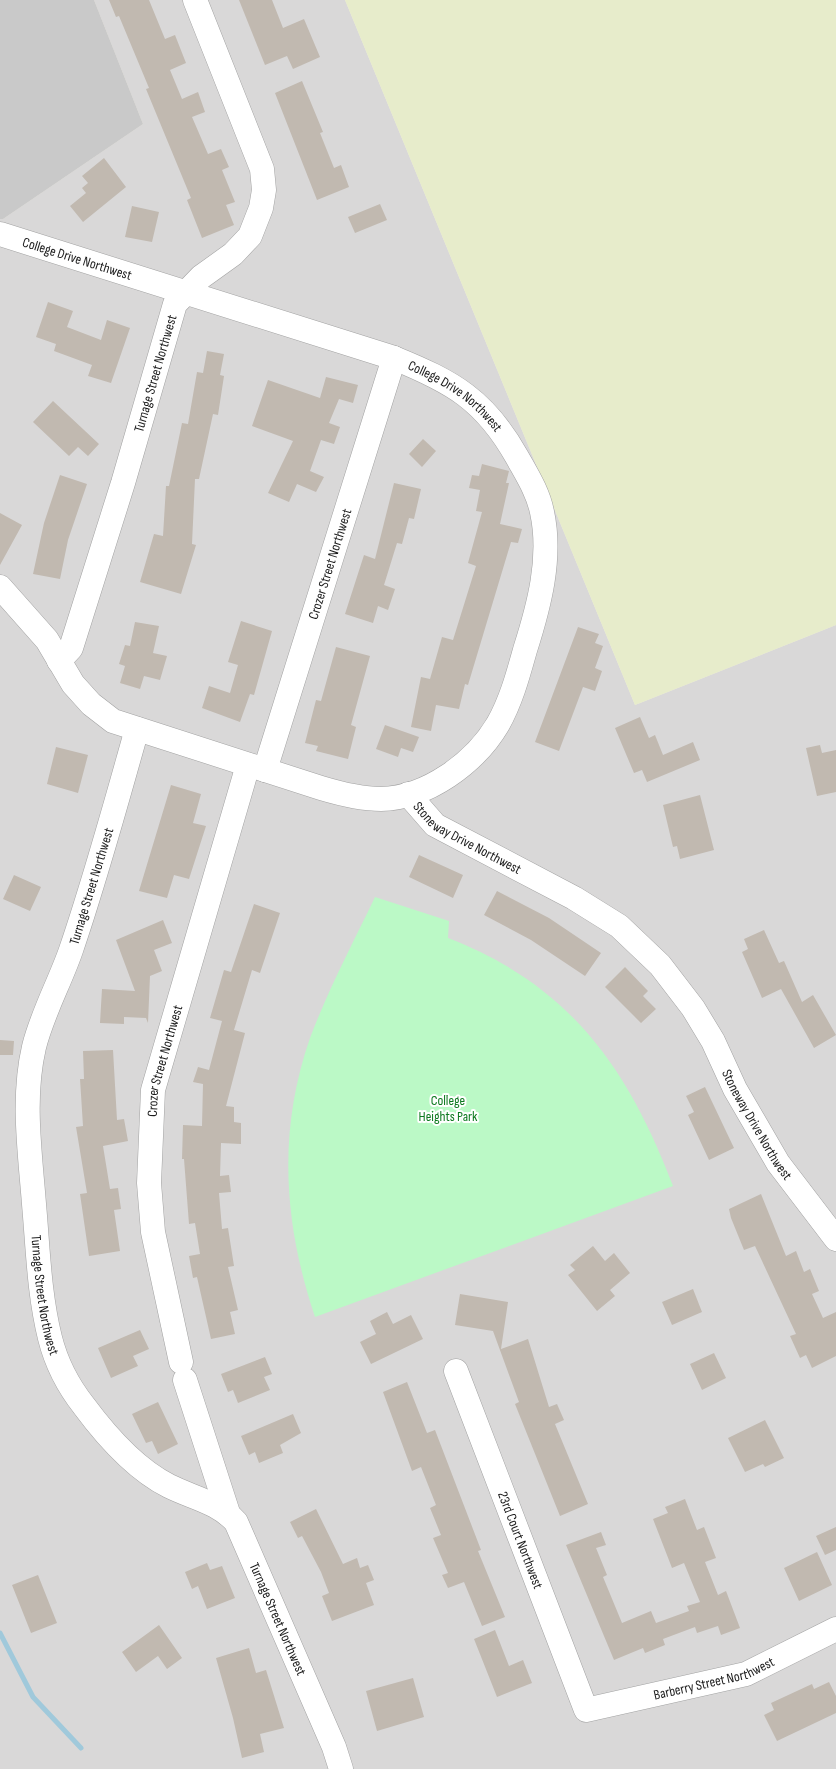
<svg xmlns="http://www.w3.org/2000/svg" width="836" height="1769" viewBox="0 0 836 1769" font-family="'Sofia Sans Condensed',sans-serif">
  <style>
    .residential { fill: #d9d8d8 }
    .religious { fill: #c9c9c9 }
    .farmland { fill: #e7eccb }
    .park { fill: #bbf9c6 }
    .lines { fill: none; stroke-linecap: round; stroke-linejoin: round }
    .stream { stroke: #a0c9db; stroke-width: 5 }
    .building { fill: #c1b9b0 }
    .minor-casing { stroke: #a2a2a2; stroke-width: 25 }
    .minor { stroke: #fff; stroke-width: 24 }
    .labels { text-anchor: middle; stroke-width: 4; stroke-linejoin: round; paint-order: stroke }
    .street-label { font-size: 14px; fill: #1b1b1b; stroke: #fff }
    .park-label { font-size: 14px; fill: #0b781d; stroke: #fff }
  </style>
  <rect width="100%" height="100%" fill="#edeae0"/>
  <path class="residential" d="M94 0H345L635 705 836 625V1769H0V219H3L143 124Z"/>
  <path class="religious" d="M0 0H94L143 124 3 219H0Z"/>
  <path class="farmland" d="M345 0H836V625L635 705Z"/>
  <path class="park" d="M375 897 449 921 448 938C570 985 628 1068 673 1186L315 1317C284 1224 277 1133 310 1038 328 990 353 943 375 897Z"/>
  <g class="lines">
    <path class="stream" d="M0 1633 33 1697 81 1748"/>
  </g>
  <path class="building" d="M109 0H149L165 39 175 35 186 63 170 70 182 99 198 92 205 112 192 117 208 154 221 149 229 167 222 170 235 202 226 205 234 225 202 238 187 200 191 198 146 89 149 88 119 16 116 17Z
    M239 0H272L283 28 304 19 320 57 293 69 287 56 265 65Z
    M302 81 323 132 320 133 334 168 341 165 349 187 317 200 275 93Z
    M104 158 126 187 83 222 70 206 86 193 82 188 88 183 82 176Z
    M380 204 387 220 355 233 348 217Z
    M132 206 159 212 152 242 125 237Z
    M48 302 73 311 67 327 101 340 107 320 130 328 111 383 88 376 92 365 54 351 56 344 36 337Z
    M207 351 224 354 220 375 224 376 218 415 213 414 199 479H195L192 544 196 545 181 594 140 582 154 534 163 536 166 486H169L182 423 188 424 197 372 203 373Z
    M326 377 358 385 353 403 339 399 329 423 340 427 334 444 321 440 310 471 324 477 316 492 297 484 289 502 268 493 293 441 252 426 268 380 320 398Z
    M53 401 99 444 88 456 78 447 69 456 33 422Z
    M423 439 436 451 422 467 409 454Z
    M482 464 509 471 506 483H509L500 524 522 529 518 543 511 542 468 685 465 684 459 709 436 705 431 731 411 727 421 677 430 679 442 637 453 640 476 566 468 563 482 512 476 511 480 490 469 488 472 475 479 476Z
    M60 475 87 484 68 540 60 579 33 574 44 523Z
    M394 483 421 489 414 519 409 518 402 544 397 543 384 585 395 589 388 610 378 606 373 623 345 614 364 555 375 559Z
    M0 513 22 525 0 565Z
    M241 621 272 631 254 695 250 694 240 722 202 708 209 686 230 693 238 665 228 662Z
    M135 622 159 626 153 653 167 656 160 680 144 676 140 689 120 683 125 666 119 664 125 645 130 646Z
    M578 627 599 634 595 643 603 646 595 668 602 671 595 691 583 687 559 751 535 742Z
    M336 647 370 656 351 725 356 727 348 759 316 751 318 746 305 743 316 700 321 701Z
    M640 717 649 738 655 735 663 755 693 742 700 760 647 782 642 770 634 773 615 728Z
    M385 725 419 737 413 752 401 748 398 757 376 749Z
    M820 745 822 753 836 750V792L817 796 806 748Z
    M56 747 88 755 78 793 47 784Z
    M171 785 201 794 193 823 206 826 189 879 174 875 167 898 139 891Z
    M700 795 714 850 680 859 677 846 673 847 663 805Z
    M419 855 463 875 453 898 409 877Z
    M14 875 41 887 30 911 3 899Z
    M497 891 549 918 601 953 585 976 531 940 484 915Z
    M254 904 280 913 260 973 252 970 234 1030 245 1033 226 1106 234 1107V1122L241 1123V1144L221 1143 220 1176 229 1175 231 1192 219 1193 222 1229 228 1228 234 1266 228 1267 238 1310 230 1312 235 1334 211 1339 197 1277 193 1278 189 1256 200 1254 195 1223 189 1224 184 1159H182L183 1125 202 1126 203 1084 193 1082 198 1067 209 1070 222 1021 210 1018 224 970 231 972Z
    M163 920 172 943 154 950 162 971 150 976 148 1023 146 1018 124 1017V1024L100 1023 102 989 135 991 116 940Z
    M764 930 779 963 784 961 802 1002 813 995 836 1035 814 1048 781 989 762 998 742 952 748 949 744 939Z
    M625 967 648 991 643 996 656 1009 641 1023 605 987Z
    M0 1040 14 1041 13 1055H0Z
    M113 1050 117 1120 124 1119 128 1141 103 1146 110 1189 118 1188 121 1209 114 1210 120 1251 89 1256 80 1194 87 1193 76 1127 83 1126 80 1079H84L83 1051Z
    M705 1087 734 1148 709 1160 688 1115 694 1112 686 1096Z
    M761 1194 786 1256 796 1251 804 1272 810 1269 819 1291 812 1294 823 1318 836 1312V1356L812 1368 806 1355 800 1358 790 1336 796 1334 755 1246 744 1250 731 1218 729 1209Z
    M593 1246 605 1261 614 1253 630 1273 610 1290 615 1296 597 1311 568 1275 575 1270 570 1265Z
    M693 1289 702 1312 672 1325 662 1302Z
    M460 1294 508 1302 501 1349 528 1339 549 1407 557 1404 564 1420 555 1424 588 1504 560 1516 515 1404 519 1402 493 1331 455 1325Z
    M387 1312 393 1324 411 1315 423 1339 371 1364 360 1342 376 1334 370 1321Z
    M140 1330 149 1349 133 1356 138 1366 111 1378 98 1348Z
    M714 1353 726 1378 702 1390 690 1364Z
    M265 1357 272 1374 264 1377 270 1390 238 1403 233 1390 228 1392 221 1374Z
    M407 1382 427 1433 435 1430 481 1550 478 1551 505 1617 482 1626 464 1582 448 1588 442 1575 448 1573 433 1538 441 1535 430 1508 436 1505 421 1467 412 1471 383 1392Z
    M158 1402 178 1444 158 1454 152 1441 146 1443 132 1414Z
    M293 1414 301 1433 280 1445 283 1453 259 1463 255 1452 249 1455 241 1436Z
    M765 1420 784 1458 765 1467 763 1464 745 1472 728 1438Z
    M685 1499 697 1530 704 1527 716 1558 705 1562 718 1595 726 1591 740 1628 721 1635 718 1626 697 1633 695 1627 663 1639 665 1645 645 1653 643 1648 614 1660 566 1545 601 1532 606 1545 596 1548 607 1575 603 1577 622 1623 651 1611 656 1623 689 1611 687 1606 700 1602 684 1563 672 1568 653 1519 668 1513 665 1507Z
    M316 1509 343 1564 357 1558 360 1568 368 1565 374 1580 366 1583 374 1605 332 1621 322 1596 329 1593 321 1572 302 1536 298 1538 290 1522Z
    M836 1527V1550L825 1555 816 1536Z
    M817 1552 832 1585 799 1601 784 1568Z
    M207 1563 210 1570 222 1566 235 1598 207 1609 198 1586 192 1589 185 1572Z
    M38 1575 57 1623 31 1633 12 1585Z
    M159 1625 182 1658 167 1669 158 1656 136 1672 122 1652Z
    M495 1630 509 1666 523 1660 532 1683 497 1697 474 1639Z
    M249 1648 256 1673 266 1670 284 1728 260 1734 264 1752 242 1758 233 1718 216 1658Z
    M413 1678 424 1717 377 1731 366 1691Z
    M829 1682 836 1696V1713L777 1741 764 1715 774 1710 771 1703 812 1684 814 1689Z"/>
  <g class="lines">
    <g class="minor-casing">
      <g id="minor">
        <path id="s1" d="M0 234 394 358C453 382 485 400 517 457 527 475 538 492 542 512 552 558 539 606 525 650 518 675 511 701 498 724 475 763 427 798 381 799 360 799 341 794 321 788L113 721 91 704 73 684 47 640 0 587"/>
        <path id="s2" d="M59 661 71 648 123 483 175 304 201 277 233 254 250 236 261 208 264 190 262 169 195 0"/>
        <path id="s3" d="M137 729C116 803 96 877 71 950 60 982 42 1014 34 1047 22 1098 30 1152 34 1204 38 1249 39 1294 50 1338 56 1362 69 1387 84 1406 107 1437 135 1469 169 1486 193 1498 218 1502 236 1522L334 1747 341 1769"/>
        <path id="s4" d="M265 770 394 358"/>
        <path id="s5" d="M408 794 435 825 574 898 619 926 660 965 693 1008 713 1041 735 1089 778 1163 836 1239"/>
        <path id="s6" d="M181 1362 153 1232 149 1183 153 1090 248 765"/>
        <path id="s7" d="M456 1371 586 1710 746 1674 836 1629"/>
        <path d="M185 1380 228 1513"/>
      </g>
    </g>
    <use href="#minor" class="minor"/>
  </g>
  <g class="labels">
    <g class="street-label">
      <text dy="5" stroke="none"><textPath href="#s1" startOffset="81">College Drive Northwest</textPath></text>
      <text dy="5" stroke="none"><textPath href="#s2" startOffset="305">Turnage Street Northwest</textPath></text>
      <text dy="5" stroke="none"><textPath href="#s1" startOffset="486">College Drive Northwest</textPath></text>
      <text dy="5" stroke="none"><textPath href="#s4" startOffset="216">Crozer Street Northwest</textPath></text>
      <text dy="5" stroke="none"><textPath href="#s5" startOffset="75">Stoneway Drive Northwest</textPath></text>
      <text transform="translate(91 886) rotate(-73)" y="5">Turnage Street Northwest</text>
      <text dy="5" stroke="none"><textPath href="#s6" startOffset="306">Crozer Street Northwest</textPath></text>
      <text dy="5" stroke="none"><textPath href="#s5" startOffset="495">Stoneway Drive Northwest</textPath></text>
      <text dy="5" stroke="none"><textPath href="#s3" startOffset="584">Turnage Street Northwest</textPath></text>
      <text dy="5" stroke="none"><textPath href="#s7" startOffset="181">23rd Court Northwest</textPath></text>
      <text dy="5" stroke="none"><textPath href="#s3" startOffset="1004">Turnage Street Northwest</textPath></text>
      <text dy="5" stroke="none"><textPath href="#s7" startOffset="495">Barberry Street Northwest</textPath></text>
    </g>
    <g class="park-label">
      <text x="448" y="1105">College<tspan x="448" dy="16">Heights Park</tspan></text>
    </g>
  </g>
</svg>
